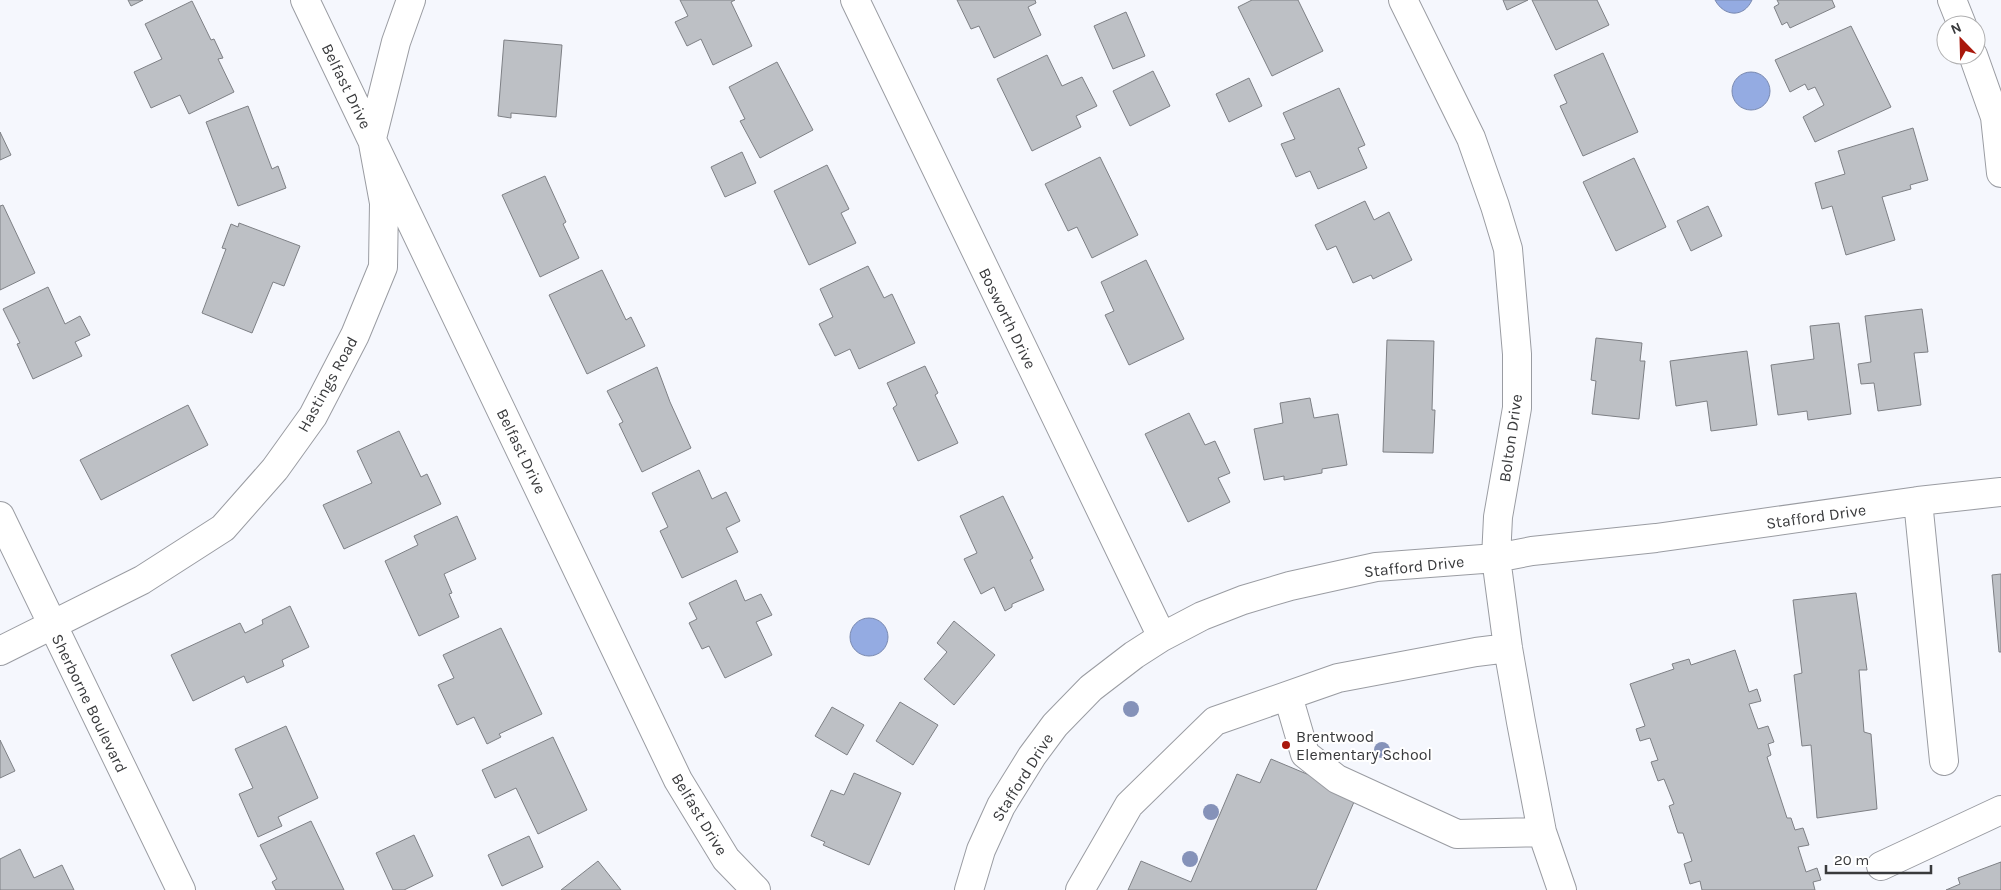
<svg xmlns="http://www.w3.org/2000/svg" width="2001" height="890" viewBox="0 0 2001 890" font-family="Karla,sans-serif">
  <style>
    .water { fill: #94abe2; stroke: #7989b0 }
    .building { fill: #bdc0c5; stroke: #7e8085 }
    .lines { fill: none; stroke-linecap: round; stroke-linejoin: round }
    .minor-casing { stroke: #9a9ca2; stroke-width: 30 }
    .minor { stroke: #fff; stroke-width: 28 }
    .tree { fill: #8592b9 }
    .poi-dot { fill: #a9180c; stroke: #fff; stroke-width: 2 }
    .labels { text-anchor: middle; stroke-width: 4; stroke-linejoin: round; paint-order: stroke }
    .street-label { font-size: 16px; fill: #393a3c; stroke: #fff }
    .poi-label { font-size: 16px; fill: #393a3c; stroke: #fff; text-anchor: start }
  </style>
  <rect width="100%" height="100%" fill="#f5f7fd"/>
  <path class="water" d="M1715 0H1752C1744 18 1724 17 1715 0Z
    M1732 91a19 19 0 1 1 38 0a19 19 0 1 1-38 0Z
    M850 637a19 19 0 1 1 38 0a19 19 0 1 1-38 0Z"/>
  <path class="building" d="M128 0H143L131 6Z
    M680 0H735L731 2 752 46 713 65 701 39 687 46 675 22 688 16Z
    M957 0H1035L1036 3 1028 7 1041 35 994 58 979 26 971 29Z
    M1252 0H1298L1323 51 1272 76 1238 7Z
    M1503 0H1528L1507 10Z
    M1532 0H1597L1609 25 1556 50Z
    M1777 0H1832L1835 7 1790 28 1787 22 1782 25 1774 7 1779 4Z
    M192 1 211 40 214 39 223 58 218 59 234 92 189 114 180 95 151 108 134 72 162 59 145 24Z
    M1126 12 1145 56 1113 69 1094 26Z
    M1851 26 1891 107 1815 142 1803 117 1824 105 1815 87 1808 90 1805 84 1790 92 1775 60Z
    M504 40 562 45 556 117 511 113V118L498 116Z
    M1603 53 1638 132 1583 156 1560 106 1567 103 1554 75Z
    M1047 55 1062 86 1082 77 1097 106 1076 116 1081 127 1032 151 997 79Z
    M777 62 813 130 760 158 740 121 745 119 729 87Z
    M1153 71 1170 106 1130 126 1113 91Z
    M1249 78 1262 106 1229 122 1216 94Z
    M1339 88 1365 145 1358 148 1367 168 1318 189 1310 171 1296 177 1281 144 1295 139 1283 113Z
    M248 106 272 169 278 166 286 188 238 206 206 122Z
    M1913 128 1928 180 1910 185 1911 189 1882 197 1895 240 1846 255 1832 206 1822 209 1815 183 1845 174 1838 151Z
    M0 132 11 155 0 160Z
    M742 152 756 183 725 197 711 167Z
    M1100 157 1138 235 1092 258 1077 227 1068 231 1045 184Z
    M1634 158 1666 227 1616 251 1583 182Z
    M827 165 849 209 841 213 856 243 809 265 774 191Z
    M545 176 566 222 563 224 579 258 540 277 502 195Z
    M1365 201 1374 220 1389 212 1412 260 1373 279 1371 275 1353 283 1336 246 1327 250 1315 225Z
    M3 205 35 273 0 290V206Z
    M1708 206 1722 236 1691 251 1677 221Z
    M239 223 300 246 284 286 273 282 252 333 202 313 226 249 222 248 231 224 238 227Z
    M1146 260 1184 339 1129 365 1105 315 1114 311 1101 282Z
    M868 266 884 298 892 294 915 343 859 369 850 349 835 356 819 324 833 317 820 289Z
    M602 270 626 320 631 317 645 346 587 374 549 295Z
    M48 287 65 324 80 316 90 335 75 342 82 356 33 379 17 344 20 343 3 309Z
    M1922 309 1928 352 1914 353 1921 405 1878 411 1874 383 1861 384 1858 364 1871 362 1865 316Z
    M1839 323 1851 414 1808 420 1807 411 1778 415 1771 365 1814 359 1810 326Z
    M1596 338 1642 343 1640 361H1645L1639 419 1592 414 1596 381 1591 380Z
    M1387 340 1434 341 1432 410H1435L1433 453 1383 452Z
    M1747 351 1757 425 1711 431 1707 401 1676 406 1670 361Z
    M925 366 938 393 935 395 958 443 918 461 893 408 897 405 887 383Z
    M657 367 670 402 691 448 642 472 619 424 623 422 607 391Z
    M1310 398 1314 418 1338 414 1347 465 1322 469V473L1284 480V476L1264 480 1254 429 1283 423 1280 403Z
    M188 405 208 445 101 500 80 460Z
    M1189 413 1205 445 1215 441 1230 473 1218 478 1230 502 1188 522 1145 434Z
    M399 431 421 477 427 474 441 504 344 549 323 505 372 483 357 451Z
    M699 470 712 499 726 492 740 521 726 528 738 552 682 578 660 531 668 527 652 493Z
    M1003 496 1033 558 1030 560 1044 590 1012 604V607L1005 611 994 587 981 594 964 559 977 553 960 516Z
    M457 516 476 559 444 574 452 593 449 594 459 617 419 636 385 561 418 545 414 536Z
    M2001 574V652H1999L1992 575Z
    M736 580 745 601 761 594 772 615 756 622 772 655 725 678 709 646 702 649 689 623 697 619 689 603Z
    M1856 593 1867 670H1859L1864 732 1871 734 1877 809 1817 818 1811 745 1802 746 1794 675 1802 673 1793 600Z
    M290 606 309 647 282 660 284 666 247 683 244 676 193 701 171 655 240 623 245 633 263 624 262 620Z
    M954 621 995 655 954 705 924 679 947 652 937 643Z
    M501 628 542 714 499 734 501 737 487 744 474 717 457 725 438 685 454 678 443 655Z
    M1735 650 1749 692 1757 689 1761 701 1749 704 1758 729 1768 726 1774 742 1768 744 1771 755 1767 757 1787 818H1791L1795 830 1803 828 1809 845 1798 847 1806 872 1817 868 1821 880 1813 882 1815 890H1702L1700 881 1690 884 1684 864 1692 861 1683 833H1678L1669 806 1674 804 1664 779 1658 781 1651 762 1658 760 1650 738 1640 741 1636 729 1645 726 1630 684 1674 669 1672 664 1689 659 1691 665Z
    M900 702 938 725 913 765 876 741Z
    M832 707 864 725 847 755 815 736Z
    M286 726 318 798 278 817 282 826 258 837 239 794 253 788 235 749Z
    M553 737 587 810 538 834 516 788 495 798 482 770Z
    M0 740 15 771 0 778Z
    M1271 759 1357 795 1316 890H1128L1141 861 1191 882 1237 774 1260 783Z
    M854 773 901 793 869 865 823 845 825 842 811 836 831 790 844 795Z
    M311 821 344 890H276L272 882 277 879 260 845Z
    M414 835 433 876 404 890H393L376 853Z
    M529 836 543 867 502 886 488 855Z
    M20 849 34 878 62 865 74 890H0V859Z
    M598 861 621 890H561Z
    M2001 862V890H1946L1960 884 1958 878Z"/>
  <g class="lines">
    <g class="minor-casing">
      <path id="minor" d="M305 0 678 780 726 859 756 890
        M855 0 1162 637
        M1403 0 1471 138 1495 206 1508 249 1517 354V408L1498 517 1496 558 1508 648 1521 722 1542 832 1562 890
        M1952 0 1962 25
        M1973 55 1995 117 2001 173
        M1918 501 1944 761
        M0 516 181 890
        M0 651 142 580 223 528 275 469 313 416 355 335 383 267 384 203 372 138 396 42 411 0
        M1288 696 1305 754 1337 779 1457 834 1542 832
        M1881 866 2001 810
        M969 890 981 850 1001 806 1032 756 1055 725 1091 688 1134 655 1162 637 1202 616 1243 600 1290 586 1376 567 1496 558 1532 551 1656 538 1918 501 2001 492
        M1080 890 1129 805 1215 721 1338 678 1476 652 1508 648"/>
    </g>
    <use href="#minor" class="minor"/>
  </g>
  <g class="tree">
    <circle cx="1131" cy="709" r="8"/>
    <circle cx="1382" cy="750" r="8"/>
    <circle cx="1211" cy="812" r="8"/>
    <circle cx="1190" cy="859" r="8"/>
  </g>
  <circle class="poi-dot" cx="1286" cy="745" r="5"/>
  <g class="labels">
    <g class="street-label">
      <text transform="translate(347 86) rotate(64)" y="6">Belfast Drive</text>
      <text transform="translate(1008 318) rotate(64)" y="6">Bosworth Drive</text>
      <text transform="translate(327 384) rotate(-61)" y="6">Hastings Road</text>
      <text transform="translate(1510 438) rotate(-82)" y="6">Bolton Drive</text>
      <text transform="translate(522 451) rotate(64)" y="6">Belfast Drive</text>
      <text transform="translate(1816 516) rotate(-8)" y="6">Stafford Drive</text>
      <text transform="translate(1414 566) rotate(-6)" y="6">Stafford Drive</text>
      <text transform="translate(90 703) rotate(64)" y="6">Sherborne Boulevard</text>
      <text transform="translate(1022 777) rotate(-58)" y="6">Stafford Drive</text>
      <text transform="translate(700 814) rotate(59)" y="6">Belfast Drive</text>
    </g>
    <g class="poi-label">
      <text x="1296" y="742">Brentwood<tspan x="1296" dy="18">Elementary School</tspan></text>
    </g>
  </g>
  <g transform="translate(1961 40) rotate(337)"><circle r="24" fill="#ffffff" stroke="#b0b0b1"/>
  <path d="M0-4L9 19L0 12L-9 19Z" fill="#a9180c"/>
  <text y="-8" font-size="14" font-weight="bold" text-anchor="middle" fill="#393a3c">N</text>
  </g>
  <path d="M1826 865v8h105v-8" fill="none" stroke="#393a3c" stroke-width="2.5"/>
  <text x="1834" y="865" font-size="15" fill="#393a3c" stroke="#ffffff" stroke-width="4" paint-order="stroke">20 m</text>
</svg>
